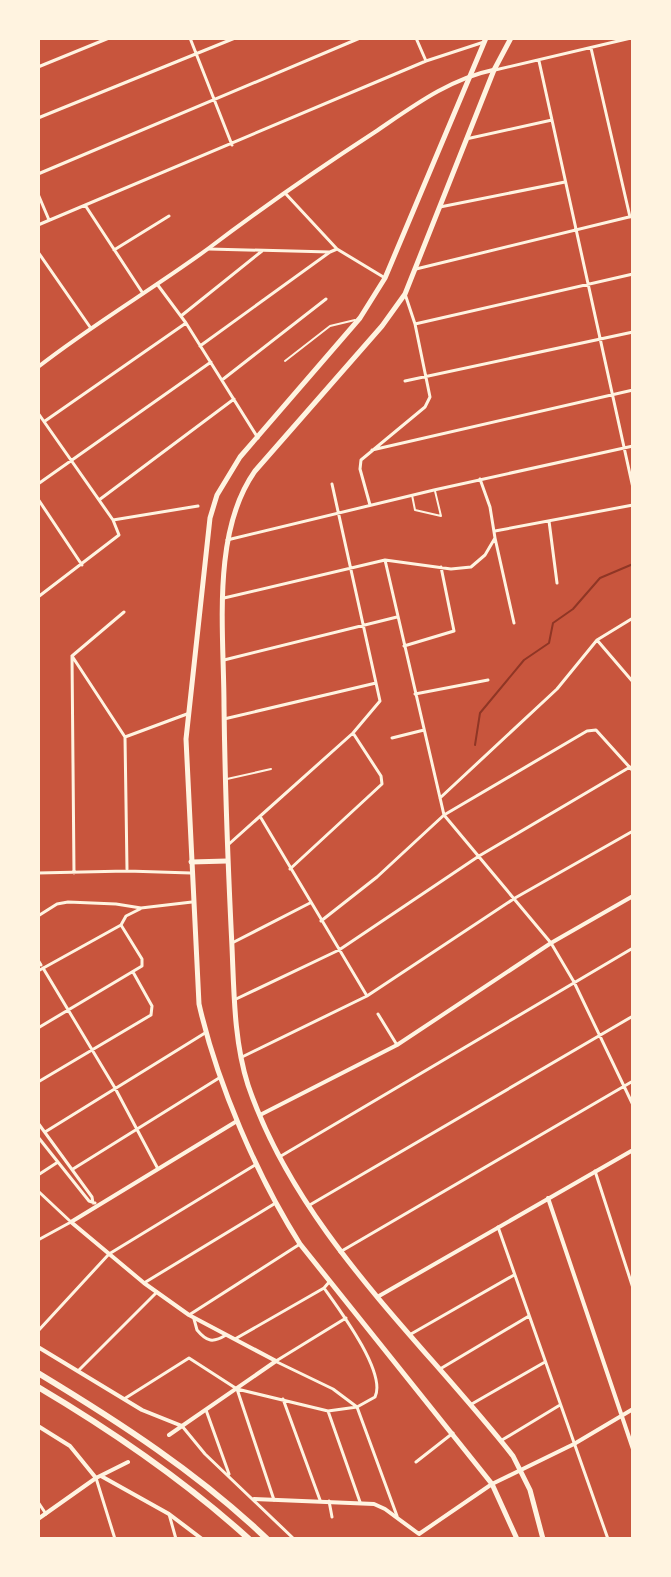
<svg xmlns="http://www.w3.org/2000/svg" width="671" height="1577" viewBox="0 0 671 1577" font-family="'Fira Sans Condensed',sans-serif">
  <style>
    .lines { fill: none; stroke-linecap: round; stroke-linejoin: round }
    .stream { stroke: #8f3625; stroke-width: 2 }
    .service { stroke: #fff3e0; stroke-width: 2 }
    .pedestrian { stroke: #fff3e0; stroke-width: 2 }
    .minor { stroke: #fff3e0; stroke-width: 3 }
    .tertiary { stroke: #fff3e0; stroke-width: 4 }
    .secondary { stroke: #fff3e0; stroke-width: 5 }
    .primary { stroke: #fff3e0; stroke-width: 5 }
    .motorway { stroke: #fff3e0; stroke-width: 6 }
  </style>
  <rect width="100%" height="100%" fill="#c8553d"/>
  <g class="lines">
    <path class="stream" d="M475 745 480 713 524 660 549 643 553 623 573 609 600 578 633 564"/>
    <path class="service" d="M227 779 271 769"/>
    <path class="pedestrian" d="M285 361 330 326 355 320
      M412 495 415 510 441 516 435 491"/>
    <path class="minor" d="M190 38 232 145
      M416 38 426 61
      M591 48 630 217
      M539 61 633 488
      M38 67 109 38
      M495 70 631 38
      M38 118 235 38
      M466 139 552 120
      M38 174 360 38
      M285 193 337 249 385 278
      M38 194 49 220
      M85 205 142 292
      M440 207 565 182
      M38 225 426 61 484 42
      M209 249 330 252
      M114 250 169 216
      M38 252 90 327
      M416 269 633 216
      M157 284 186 323 258 438
      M181 316 262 251
      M415 324 633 274
      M200 346 330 252 337 249
      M222 380 326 299
      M405 381 633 332
      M38 413 113 520 119 535 38 597
      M45 421 186 323
      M372 450 633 390
      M38 484 211 362
      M38 499 82 565
      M99 500 234 399
      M370 505 360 469 361 460 425 407 430 397 415 324 405 294
      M113 520 198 506
      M549 521 557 583
      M495 531 633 505
      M495 538 514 623
      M227 540 434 490 633 446
      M385 560 444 815 551 943 574 982 633 1105
      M224 598 385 560 451 569 471 567 485 555 495 538 490 507 480 479
      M597 640 633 682
      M404 646 454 631 441 567
      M72 656 74 873
      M72 656 125 737
      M72 656 124 612
      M224 660 397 617
      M415 694 488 680
      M224 719 376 683
      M125 737 127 869
      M125 737 187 714
      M392 738 424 730
      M440 798 557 689 597 640 633 618
      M261 818 367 996
      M229 844 353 733 380 701 332 484
      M290 869 382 784 381 776 353 733
      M38 873 127 871 191 873
      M38 916 57 904 68 902 116 904 141 908 192 902
      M321 921 377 877 444 815 587 731 596 730 633 771
      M232 943 310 903
      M38 960 41 965
      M43 968 115 1088 158 1169
      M38 971 121 925 126 916 140 909
      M234 1000 339 950 479 856 630 767
      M378 1014 397 1045
      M38 1028 142 966V959L121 925
      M242 1057 367 996 515 898 633 831
      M38 1082 151 1015 152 1006 133 972
      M38 1123 92 1197 93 1203
      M45 1132 205 1033
      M38 1137 89 1201 95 1203
      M281 1156 633 948
      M73 1169 219 1078
      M595 1171 633 1288
      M38 1175 58 1162
      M38 1191 71 1222 38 1240
      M308 1206 633 1016
      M498 1227 608 1539
      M340 1252 633 1081
      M144 1283 274 1204
      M189 1315 300 1244
      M194 1319 197 1330C207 1342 213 1343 226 1335
      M38 1331 109 1254 255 1165
      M411 1334 514 1275
      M235 1339 324 1288 330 1281
      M276 1361 346 1318
      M277 1362 333 1389 357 1407 397 1516
      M440 1369 529 1316
      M79 1370 157 1292
      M237 1389 328 1411 357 1407 375 1397C387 1373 339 1309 324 1288
      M124 1399 189 1358 237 1389 274 1500
      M283 1399 320 1500
      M470 1405 545 1362
      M206 1410 229 1474
      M328 1411 360 1502
      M182 1426 205 1454 294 1539
      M502 1440 560 1405
      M416 1462 453 1433
      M96 1478 115 1539
      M329 1501 332 1517
      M38 1502 46 1514
      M169 1514 176 1539"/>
    <path class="tertiary" d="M38 367C93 324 153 289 209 248 263 207 318 169 375 132 412 107 449 79 493 70
      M260 1115 397 1045 551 943 633 896
      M548 1198 633 1449
      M379 1296 633 1150
      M38 1347 142 1410 182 1426
      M38 1426 70 1446 96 1478
      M169 1435 276 1361 189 1315 144 1283 71 1222 237 1121
      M101 1476 169 1514 202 1539
      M254 1499 374 1504 385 1509 419 1534 492 1484 574 1444 633 1409
      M38 1519 96 1478 128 1462"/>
    <path class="secondary" d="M191 862 227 861"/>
    <path class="primary" d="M486 38 385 278 360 318 240 457 217 495 210 518 186 739 199 1004C217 1083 257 1176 300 1244L492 1484 517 1539
      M511 38 494 70 405 294 382 326 255 471C211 533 224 632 224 706 225 787 228 867 232 947 234 992 234 1042 248 1085 298 1232 420 1338 513 1456L530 1490 543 1539"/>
    <path class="motorway" d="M38 1373C119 1422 198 1473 267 1539
      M38 1387C114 1432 184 1480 249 1539"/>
  </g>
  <rect width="671" height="1577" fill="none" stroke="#fff3e0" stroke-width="80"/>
</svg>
